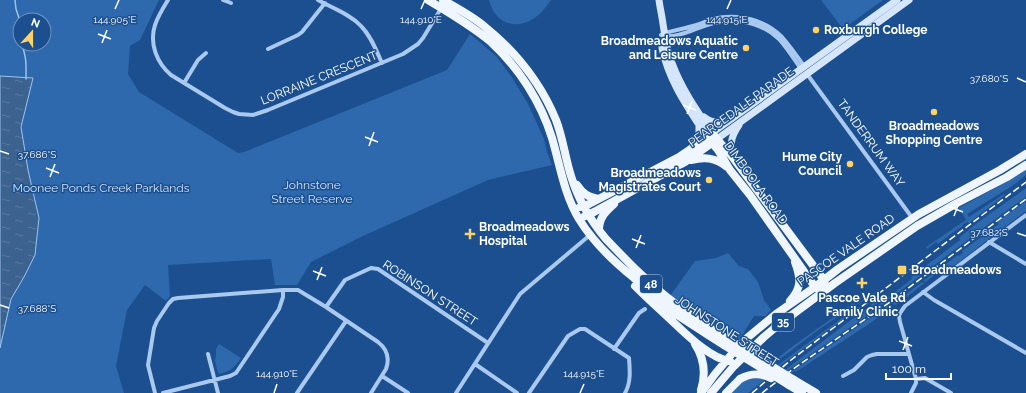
<svg xmlns="http://www.w3.org/2000/svg" width="1026" height="393" viewBox="0 0 1026 393" font-family="Raleway,sans-serif">
  <style>
    .green { fill: #2e69ad; fill-rule: evenodd }
    .water { fill: url(#water-ripples); stroke: #9cc4f0 }
    .lines { fill: none; stroke-linecap: round; stroke-linejoin: round }
    .stream { stroke: #9cc4f0; stroke-width: 1.5 }
    .street { stroke: #a9c9ee; stroke-width: 4 }
    .secondary { stroke: #d6e6fa; stroke-width: 7 }
    .primary { stroke: #f0f6ff; stroke-width: 8 }
    .rail { stroke: #fff; stroke-width: 1.5; stroke-dasharray: 7 3; stroke-linecap: butt }
    .primary-bridge { stroke: #f0f6ff; stroke-width: 8 }
    .ticks { fill: none; stroke: #fff; stroke-width: 1.5 }
    .poi-dot { fill: #ffd166; stroke: #1b4f8f; stroke-width: 1.5 }
    .labels { text-anchor: middle; stroke-width: 3; stroke-linejoin: round; paint-order: stroke }
    .shield { fill: #1b4f8f; stroke: #bbcadd; stroke-width: 1 }
    .shield-label { font-size: 11px; font-weight: bold; fill: #fff }
    .poi-label { font-size: 12px; font-weight: bold; fill: #fff; stroke: #1b4f8f; text-anchor: start }
    .street-label { font-size: 12px; fill: #fff; stroke: #1b4f8f }
    .park-label { font-size: 12px; fill: #cfe3fa; stroke: #1b4f8f }
    .ticks-label { font-size: 10px; text-anchor: middle; fill: #fff; stroke: #1b4f8f; stroke-width: 3; stroke-linejoin: round; paint-order: stroke }
  </style>
  <defs>
    <pattern id="water-ripples" width="26" height="14" patternUnits="userSpaceOnUse"><rect width="26" height="14" fill="#3c6290"/><path d="M2 4q2-2 4 0t4 0M15 11q2-2 4 0t4 0" fill="none" stroke="#597aa1"/></pattern>
  </defs>
  <rect width="100%" height="100%" fill="#1b4f8f"/>
  <path class="green" d="M0 0H159L140 40 130 46 128 74 139 92 238 153 244 152 447 70 470 34 496 56 511 76 528 104 544 139 547 152 552 165 488 180 363 236 311 262 297 285H275L271 259 168 265 170 296 166 301 145 285 127 310 116 366 124 393H0ZM20 20H44V44H20Z
    M489 0H551C546 7 541 14 533 19 514 31 494 22 489 0Z
    M821 0H883L843 29Z
    M1026 169V175L1012 186 967 214 969 217 1004 194 1005 195 969 223 967 222 962 225 963 226 960 228H959L938 244 936 242 927 249 926 247 966 220 959 208 997 187Z
    M1026 188V197L1013 206 871 313 787 371 785 370 876 301 877 303 896 289 865 313 866 314 912 279 911 277 960 240 959 238 977 223Z
    M1026 201V211L947 271 945 268H943L942 267 958 255 959 256 963 253 962 251 999 224 998 222 1000 220Z
    M728 253 739 266 748 269 758 282 764 300 771 310 765 316H754L743 334 739 339 715 326 701 315 695 307 690 311 670 296 695 261 716 258Z
    M936 271 937 273 898 304 894 305 893 303 888 306 889 309 869 324 797 371H795L791 373H790L860 325 905 293 906 294 922 282 923 283 925 282 924 280Z
    M885 286C870 297 854 306 839 316 817 330 796 347 775 363L773 362 789 349 846 308 853 303 855 305Z
    M857 307 858 308 780 366 778 365Z
    M219 344 241 358C233 369 231 371 219 374L218 373 215 361 216 354V349Z
    M767 378 748 393H728L745 379Z"/>
  <path class="water" d="M0 76 33 78 21 127 28 170 39 218 35 255 24 277 11 299 0 348Z"/>
  <g class="lines">
    <path class="stream" d="M15 0 16 9 20 21
      M20 27 19 41 20 42
      M21 44C27 55 26 67 26 79"/>
    <path class="street" d="M168 0C163 8 158 16 155 25 149 44 157 63 171 75L225 108 233 112 239 114 253 115 268 110 403 54 418 44 423 38 442 7
      M223 0 231 3
      M318 0C332 8 350 14 361 26 371 36 376 50 382 63
      M661 35C667 31 684 29 693 26 700 24 706 21 713 19 737 13 764 19 782 37 790 46 797 56 804 66
      M663 36C676 38 692 30 704 26 730 17 759 20 779 39 787 48 794 59 801 69
      M268 49 298 35 302 32 325 3
      M807 74 913 219
      M184 83 198 60 206 53
      M989 242 1026 264
      M923 292 934 300 1026 353
      M326 307 345 280 371 268 378 269 488 343
      M614 349 639 313 645 309
      M208 354 218 393
      M475 364 517 393
      M382 376 408 393
      M843 376 854 370 867 357 872 355 877 354H909
      M916 379 925 378 951 393
      M155 393 148 365 154 328 157 321 169 303 173 299 178 298 283 290H298L326 307 378 342C387 349 390 358 386 369L371 393
      M163 393 230 376 236 373 279 309 283 297V290
      M297 393 346 321
      M456 393 520 294 590 235
      M529 393 568 336 580 329H585L629 358C630 370 631 383 625 393
      M911 393 916 383V379L900 322 899 316 900 313 905 306 1026 215"/>
    <path class="secondary" d="M659 0C660 8 662 16 663 24 665 38 667 51 672 63 681 88 697 111 712 133L897 0
      M662 48C669 82 689 109 707 137
      M704 117C712 123 717 123 726 120
      M717 139 909 0
      M691 149 699 133V123
      M734 159C730 144 730 138 739 125"/>
    <path class="primary" d="M428 0C450 13 472 26 491 42 519 68 541 102 552 138 560 165 564 194 579 219 593 242 613 261 634 278 647 290 659 302 673 312 689 323 707 334 724 345
      M443 0C457 8 472 16 484 26 515 51 541 84 556 120 563 138 565 157 571 176 578 199 591 221 606 239 627 261 649 284 673 302 691 316 709 328 729 340
      M707 137 718 150 730 170 750 195 815 287 819 289
      M691 160C704 157 715 157 727 167
      M577 185C583 194 588 197 598 199
      M580 207 589 204 679 157 701 142 712 133 734 159 818 272 824 280 825 285
      M585 216 594 212 685 162 716 140
      M599 230C599 218 605 212 614 204
      M635 286C646 297 658 308 669 318 684 332 710 359 730 361
      M790 301C802 288 801 278 795 262
      M695 344C704 358 706 374 701 390
      M794 380 816 393
      M789 385 802 393
      M701 393 715 374 736 349 747 338 776 314 815 287 838 269 919 214 1000 170 1026 154
      M711 393 734 366 764 337 777 326 835 283 917 226 957 203 1007 177 1026 165
      M726 393 740 379"/>
    <path class="rail" d="M752 393 791 360 1026 182
      M762 393 793 369 890 302 1026 199"/>
    <path class="primary-bridge" d="M729 340 794 380
      M724 345 789 385
      M740 379C751 373 760 373 771 378"/>
  </g>
  <path class="ticks" d="M115 9 119 0M421 9 425 0M727 9 731 0M98 34 111 39M102 43 107 30M1017 78 1026 82M683 105 696 110M687 114 692 101M365 137 378 142M369 146 374 132M0 151 9 154M46 168 59 173M50 177 55 164M950 207 963 212M954 216 959 203M1017 233 1026 236M632 239 645 244M636 248 641 235M313 271 326 276M317 280 322 267M0 305 9 308M899 341 912 346M903 350 908 337M274 393 277 384M580 393 584 384"/>
  <g class="poi-dot">
    <circle cx="816" cy="30" r="4"/>
    <circle cx="746" cy="48" r="4"/>
    <circle cx="934" cy="112" r="4"/>
    <circle cx="850" cy="164" r="4"/>
    <circle cx="709" cy="180" r="4"/>
    <path d="M468 228h4v4h4v4h-4v4h-4v-4h-4v-4h4z"/>
    <rect x="897" y="265" width="10" height="10" rx="2"/>
    <path d="M860 277h4v4h4v4h-4v4h-4v-4h-4v-4h4z"/>
  </g>
  <g class="labels">
    <g class="shield">
      <rect x="640" y="275" width="22" height="18" rx="3"/>
      <rect x="772" y="313" width="22" height="18" rx="3"/>
    </g>
    <g class="shield-label">
      <text x="651" y="288">48</text>
      <text x="783" y="326">35</text>
    </g>
    <g class="poi-label">
      <text x="824" y="34">Roxburgh College</text>
      <text x="738" y="45" text-anchor="end">Broadmeadows Aquatic<tspan x="738" dy="14">and Leisure Centre</tspan></text>
      <text x="934" y="130" text-anchor="middle">Broadmeadows<tspan x="934" dy="14">Shopping Centre</tspan></text>
      <text x="842" y="161" text-anchor="end">Hume City<tspan x="842" dy="14">Council</tspan></text>
      <text x="701" y="177" text-anchor="end">Broadmeadows<tspan x="701" dy="14">Magistrates Court</tspan></text>
      <text x="479" y="231">Broadmeadows<tspan x="479" dy="14">Hospital</tspan></text>
      <text x="911" y="274">Broadmeadows</text>
      <text x="862" y="302" text-anchor="middle">Pascoe Vale Rd<tspan x="862" dy="14">Family Clinic</tspan></text>
    </g>
    <g class="street-label">
      <text transform="translate(319 78) rotate(-22)" y="4">LORRAINE CRESCENT</text>
      <text transform="translate(741 107) rotate(-36)" y="4">PEARCEDALE PARADE</text>
      <text transform="translate(871 143) rotate(54)" y="4">TANDERRUM WAY</text>
      <text transform="translate(756 183) rotate(54)" y="4">DIMBOOLA ROAD</text>
      <text transform="translate(846 250) rotate(-35)" y="4">PASCOE VALE ROAD</text>
      <text transform="translate(430 293) rotate(33)" y="4">ROBINSON STREET</text>
      <text transform="translate(727 331) rotate(33)" y="4">JOHNSTONE STREET</text>
    </g>
    <g class="park-label">
      <text x="312" y="189">Johnstone<tspan x="312" dy="14">Street Reserve</tspan></text>
      <text x="101" y="192">Moonee Ponds Creek Parklands</text>
    </g>
  </g>
  <g class="ticks-label">
    <text x="115" y="23">144.905°E</text>
    <text x="421" y="23">144.910°E</text>
    <text x="727" y="23">144.915°E</text>
    <text x="989" y="82">37.680°S</text>
    <text x="37" y="158">37.686°S</text>
    <text x="989" y="236">37.682°S</text>
    <text x="37" y="312">37.688°S</text>
    <text x="277" y="377">144.910°E</text>
    <text x="584" y="377">144.915°E</text>
  </g>
  <g transform="translate(32 32) rotate(21)"><circle r="19" fill="#1b4f8f" stroke="#7695bc"/>
  <path d="M0-3L7 15L0 10L-7 15Z" fill="#ffd166"/>
  <text y="-6" font-size="11" font-weight="bold" text-anchor="middle" fill="#ffffff">N</text>
  </g>
  <path d="M886 373v6h65v-6" fill="none" stroke="#ffffff" stroke-width="2"/>
  <text x="892" y="373" font-size="12" fill="#ffffff" stroke="#1b4f8f" stroke-width="3" paint-order="stroke">100 m</text>
</svg>
